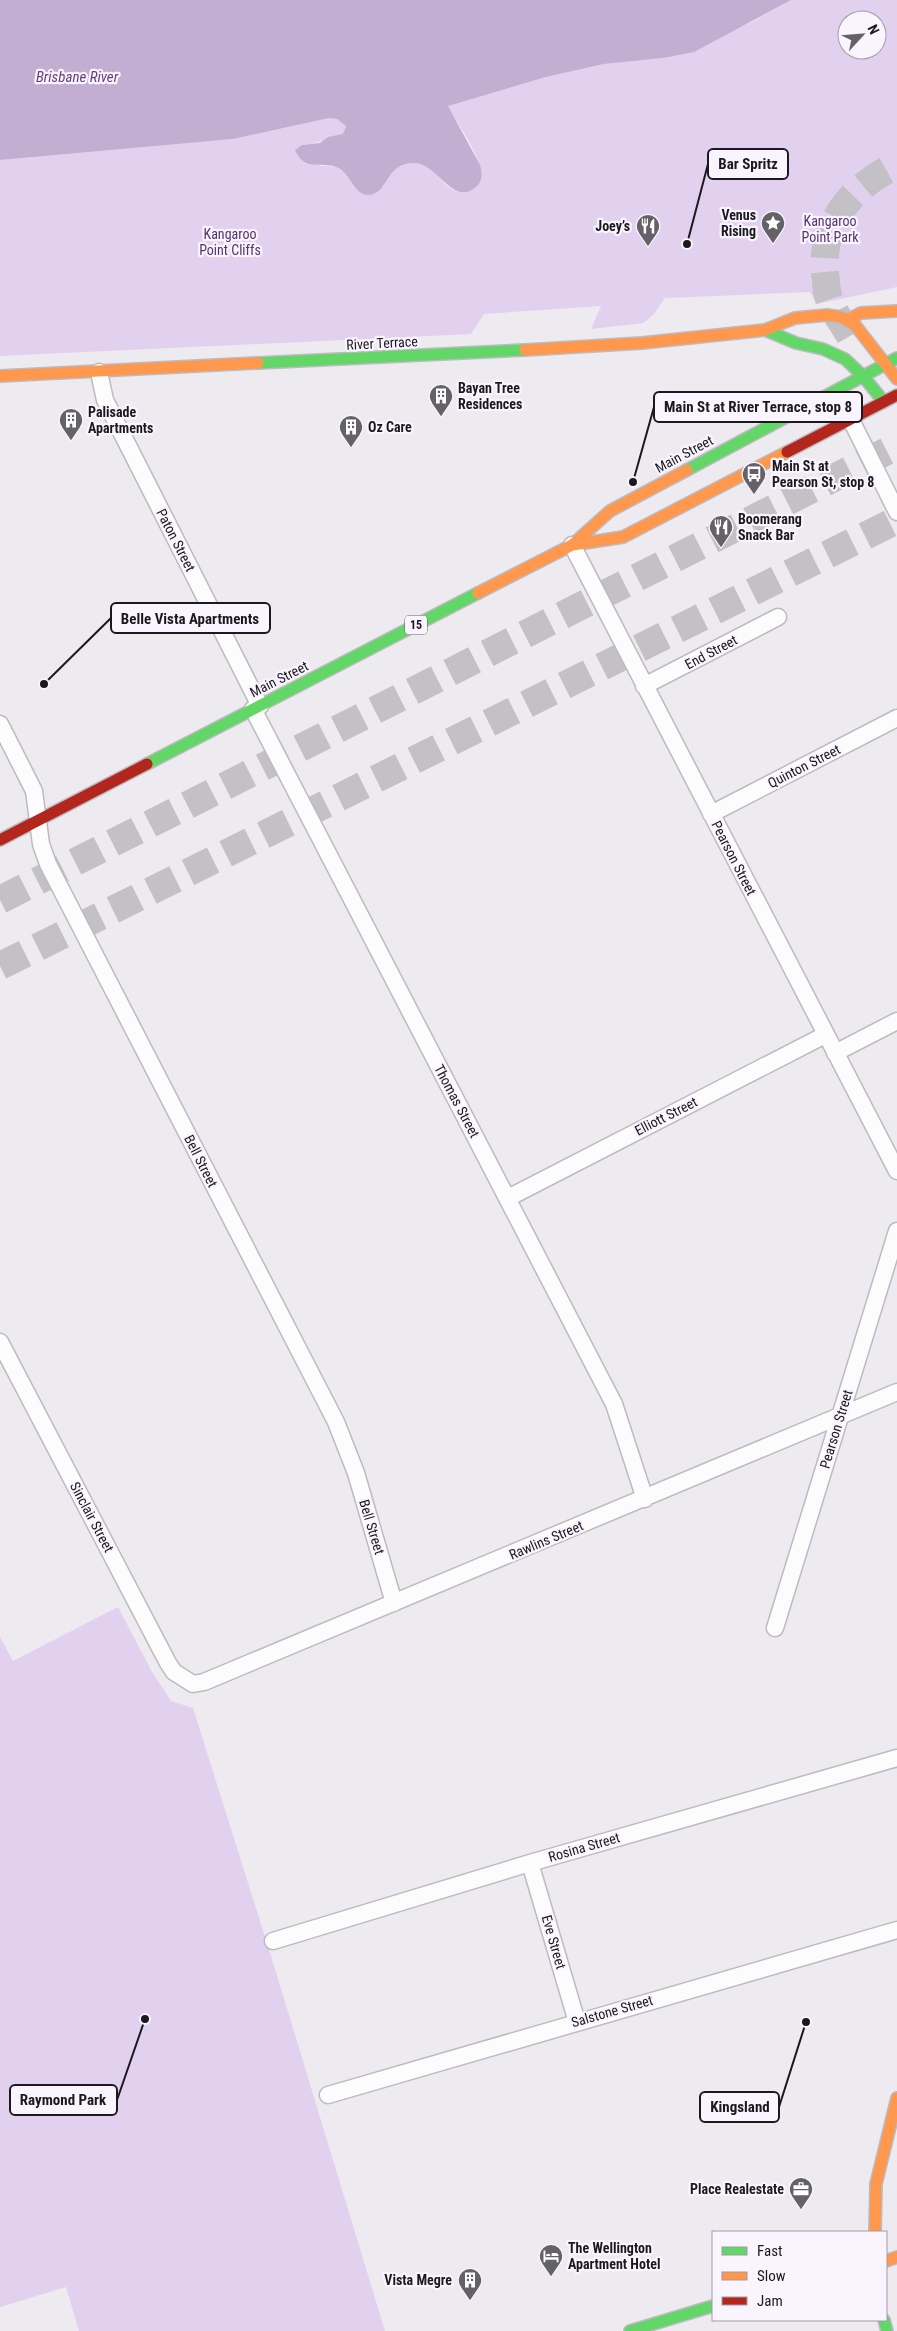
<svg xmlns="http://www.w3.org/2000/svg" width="897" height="2331" viewBox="0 0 897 2331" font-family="'Roboto Condensed',sans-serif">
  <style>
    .green { fill: #e1d1ef; fill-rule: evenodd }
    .water { fill: #c1aed1 }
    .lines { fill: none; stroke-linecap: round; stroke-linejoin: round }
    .highway-tunnel { stroke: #c3c0c6; stroke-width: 28; stroke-dasharray: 28 14; stroke-linecap: butt }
    .street-casing { stroke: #bdbac0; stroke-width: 19 }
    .fast-casing { stroke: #bdbac0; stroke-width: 14 }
    .slow-casing { stroke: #bdbac0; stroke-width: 14 }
    .jam-casing { stroke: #bdbac0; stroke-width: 14 }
    .street { stroke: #fcfcfd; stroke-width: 16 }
    .fast { stroke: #63d668; stroke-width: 11 }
    .slow { stroke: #ff974d; stroke-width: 11 }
    .jam { stroke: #b3261e; stroke-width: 11 }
    .labels { text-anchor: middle; stroke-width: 4.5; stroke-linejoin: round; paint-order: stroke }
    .shield { fill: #f9f4fd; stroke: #5e5b61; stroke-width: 1 }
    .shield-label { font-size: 12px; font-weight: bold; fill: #1b191e }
    .poi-label { font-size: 14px; font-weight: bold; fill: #1b191e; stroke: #f9f4fd; text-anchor: start }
    .park-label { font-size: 14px; fill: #55336e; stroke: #f9f4fd }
    .street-label { font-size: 14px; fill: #1b191e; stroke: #f9f4fd }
    .water-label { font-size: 15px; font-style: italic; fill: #64427e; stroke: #f9f4fd }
    .leader { fill: none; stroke: #1b191e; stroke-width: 2 }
    .callout-dot { fill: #1b191e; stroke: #f9f4fd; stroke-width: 2 }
    .callout { fill: #f9f4fd; stroke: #1b191e; stroke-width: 2 }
    .callout-label { font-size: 15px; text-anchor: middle; font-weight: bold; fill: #1b191e }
  </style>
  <rect width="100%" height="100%" fill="#edeaf0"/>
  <path class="green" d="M791 0H897V287L817 304 810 292 665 298 654 314 643 323 591 329 601 306 484 314 471 334 0 356V160L233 139 329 118 337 119 346 126 343 134C330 139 317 143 302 145L321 166C340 165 346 171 356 188L383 187C385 183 387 177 390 173 398 164 417 159 429 166 437 173 443 186 454 190 461 192 470 192 475 187 494 171 457 123 447 106L546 77 604 64 663 58 752 22ZM847 20H877V50H847Z
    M118 1607 151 1670 171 1701 193 1708 271 1956 385 2331H79L66 2287 0 2307V1637L13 1661Z"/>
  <path class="water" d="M0 0H791L694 52 663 58 604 64 546 77 448 106 480 165C482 172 483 180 477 186 453 209 437 161 413 163 386 164 389 189 373 194 356 200 352 176 340 169 324 159 305 174 295 150L302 145 320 143 328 137 343 134 346 126 337 119 329 118 233 139 0 160Z"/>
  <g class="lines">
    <path class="highway-tunnel" d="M850 336C843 324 833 311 829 299 827 293 826 286 826 280 817 227 851 186 897 165
      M0 900 897 446
      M0 966 897 520"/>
    <g class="street-casing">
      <path id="street" d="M99 372 105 400 260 706
        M851 420 897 512
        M572 545 897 1171
        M644 686 778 617
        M253 709 614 1404 645 1499
        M0 724 34 791 41 844 48 864 336 1422 356 1473 394 1603
        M711 814 897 718
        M835 1053 897 1021
        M508 1198 825 1035
        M0 1342 168 1663 174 1672 193 1684 204 1682 897 1392
        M775 1628 897 1231
        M530 1863 577 2022
        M273 1941 530 1863 897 1758
        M328 2095 897 1930"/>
    </g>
    <g class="fast-casing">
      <path id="fast" d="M765 330 796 343 823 349 845 359 863 376 884 402
        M258 363 525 350
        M687 470 897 358
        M147 764 478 593
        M884 2320 887 2331
        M630 2331 713 2306"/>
    </g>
    <g class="slow-casing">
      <path id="slow" d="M847 320 861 313 897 311
        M525 350 642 343 765 330 795 318 827 315 841 317 855 325 897 379
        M0 376 258 363
        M572 545 623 537 787 452
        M478 593 572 545 610 511 687 470
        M875 2232 876 2184 897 2098
        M886 2261 897 2257"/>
    </g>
    <g class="jam-casing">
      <path id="jam" d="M787 452 897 395
        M0 840 147 764"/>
    </g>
    <use href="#street" class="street"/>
    <use href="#fast" class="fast"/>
    <use href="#slow" class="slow"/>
    <use href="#jam" class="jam"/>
  </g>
  <defs>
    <g id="sight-pin" transform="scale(1.25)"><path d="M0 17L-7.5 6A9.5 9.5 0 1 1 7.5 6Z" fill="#646268" stroke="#f9f4fd"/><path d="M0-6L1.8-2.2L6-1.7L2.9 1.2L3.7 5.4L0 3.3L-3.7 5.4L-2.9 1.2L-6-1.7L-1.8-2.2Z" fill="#fff"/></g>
    <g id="restaurant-pin" transform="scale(1.25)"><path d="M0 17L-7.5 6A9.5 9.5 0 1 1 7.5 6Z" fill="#646268" stroke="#f9f4fd"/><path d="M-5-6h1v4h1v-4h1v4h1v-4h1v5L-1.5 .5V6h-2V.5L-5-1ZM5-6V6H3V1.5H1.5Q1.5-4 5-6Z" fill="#fff"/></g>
    <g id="building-pin" transform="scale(1.25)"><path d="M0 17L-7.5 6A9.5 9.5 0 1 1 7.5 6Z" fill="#646268" stroke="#f9f4fd"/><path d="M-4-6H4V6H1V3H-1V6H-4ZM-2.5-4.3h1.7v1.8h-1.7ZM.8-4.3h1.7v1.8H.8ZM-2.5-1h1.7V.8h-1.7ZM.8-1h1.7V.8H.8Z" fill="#fff"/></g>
    <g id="bus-pin" transform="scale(1.25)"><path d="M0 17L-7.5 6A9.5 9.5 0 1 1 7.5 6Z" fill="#646268" stroke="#f9f4fd"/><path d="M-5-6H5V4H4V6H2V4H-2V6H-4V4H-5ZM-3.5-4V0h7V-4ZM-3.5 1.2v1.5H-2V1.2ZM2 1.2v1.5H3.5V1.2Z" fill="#fff"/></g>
    <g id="office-pin" transform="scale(1.25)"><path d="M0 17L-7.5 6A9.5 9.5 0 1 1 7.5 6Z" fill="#646268" stroke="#f9f4fd"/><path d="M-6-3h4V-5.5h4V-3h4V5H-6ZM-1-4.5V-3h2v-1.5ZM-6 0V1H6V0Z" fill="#fff"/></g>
    <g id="hotel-pin" transform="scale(1.25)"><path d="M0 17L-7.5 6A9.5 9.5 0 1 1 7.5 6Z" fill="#646268" stroke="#f9f4fd"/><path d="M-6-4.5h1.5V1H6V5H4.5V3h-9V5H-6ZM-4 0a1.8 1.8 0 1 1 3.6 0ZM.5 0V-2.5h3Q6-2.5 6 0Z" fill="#fff"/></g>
  </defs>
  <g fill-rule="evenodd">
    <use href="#sight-pin" x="773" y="223"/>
    <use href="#restaurant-pin" x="648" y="226"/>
    <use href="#building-pin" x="441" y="396"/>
    <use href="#building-pin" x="71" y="420"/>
    <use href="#building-pin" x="351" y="427"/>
    <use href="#bus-pin" x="754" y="474"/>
    <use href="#restaurant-pin" x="721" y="527"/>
    <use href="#office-pin" x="801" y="2189"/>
    <use href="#hotel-pin" x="551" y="2256"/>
    <use href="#building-pin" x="470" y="2280"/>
  </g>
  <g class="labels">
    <rect class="shield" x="405" y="615.5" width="22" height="19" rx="4"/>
    <g class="shield-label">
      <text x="416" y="629">15</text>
    </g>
    <g class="poi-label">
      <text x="756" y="220" text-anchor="end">Venus<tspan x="756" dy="16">Rising</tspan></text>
      <text x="630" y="231" text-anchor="end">Joey’s</text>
      <text x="458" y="393">Bayan Tree<tspan x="458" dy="16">Residences</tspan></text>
      <text x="88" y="417">Palisade<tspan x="88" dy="16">Apartments</tspan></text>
      <text x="368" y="432">Oz Care</text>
      <text x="772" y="471">Main St at<tspan x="772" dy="16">Pearson St, stop 8</tspan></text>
      <text x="738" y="524">Boomerang<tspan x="738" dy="16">Snack Bar</tspan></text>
      <text x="784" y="2194" text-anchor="end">Place Realestate</text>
      <text x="568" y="2253">The Wellington<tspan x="568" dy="16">Apartment Hotel</tspan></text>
      <text x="452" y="2285" text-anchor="end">Vista Megre</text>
    </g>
    <g class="park-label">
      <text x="830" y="226">Kangaroo<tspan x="830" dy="16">Point Park</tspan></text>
      <text x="230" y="239">Kangaroo<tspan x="230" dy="16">Point Cliffs</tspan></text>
    </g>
    <g class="street-label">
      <text transform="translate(382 343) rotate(-3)" y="5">River Terrace</text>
      <text transform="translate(684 454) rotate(-28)" y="5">Main Street</text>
      <text transform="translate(176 540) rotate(63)" y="5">Paton Street</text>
      <text transform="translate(711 652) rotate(-28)" y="5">End Street</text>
      <text transform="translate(279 679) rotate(-27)" y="5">Main Street</text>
      <text transform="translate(804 766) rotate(-27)" y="5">Quinton Street</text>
      <text transform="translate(734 858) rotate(63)" y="5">Pearson Street</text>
      <text transform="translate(457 1101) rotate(62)" y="5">Thomas Street</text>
      <text transform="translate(666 1116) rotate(-27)" y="5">Elliott Street</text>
      <text transform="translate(201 1161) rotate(63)" y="5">Bell Street</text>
      <text transform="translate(836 1429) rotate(-73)" y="5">Pearson Street</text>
      <text transform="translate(92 1517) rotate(62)" y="5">Sinclair Street</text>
      <text transform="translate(372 1527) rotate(73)" y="5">Bell Street</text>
      <text transform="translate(546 1540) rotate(-23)" y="5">Rawlins Street</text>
      <text transform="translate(584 1847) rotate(-16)" y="5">Rosina Street</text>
      <text transform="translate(554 1942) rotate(74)" y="5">Eve Street</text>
      <text transform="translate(612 2011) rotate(-16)" y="5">Salstone Street</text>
    </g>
    <g class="water-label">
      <text x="77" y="82">Brisbane River</text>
    </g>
  </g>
  <path class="leader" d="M687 244L708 164M633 482L654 407M44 684L111 618M145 2019L117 2100M806 2022L779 2107"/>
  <g class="callout-dot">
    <circle cx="687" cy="244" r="5"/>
    <circle cx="633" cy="482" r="5"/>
    <circle cx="44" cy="684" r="5"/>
    <circle cx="145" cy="2019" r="5"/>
    <circle cx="806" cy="2022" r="5"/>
  </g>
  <g class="callout">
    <rect x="708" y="149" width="80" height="30" rx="5"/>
    <rect x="654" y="392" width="208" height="30" rx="5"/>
    <rect x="111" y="603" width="159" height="30" rx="5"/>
    <rect x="10" y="2085" width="107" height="30" rx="5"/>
    <rect x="700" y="2092" width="79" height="30" rx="5"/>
  </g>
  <g class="callout-label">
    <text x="748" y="169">Bar Spritz</text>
    <text x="758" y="412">Main St at River Terrace, stop 8</text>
    <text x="190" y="624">Belle Vista Apartments</text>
    <text x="63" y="2105">Raymond Park</text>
    <text x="740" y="2112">Kingsland</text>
  </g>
  <rect x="712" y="2231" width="175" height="90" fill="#f9f4fd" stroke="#a09ca4"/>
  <rect x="722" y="2247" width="25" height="8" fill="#63d668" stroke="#a09ca4"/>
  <text x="757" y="2256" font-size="15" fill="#1b191e">Fast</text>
  <rect x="722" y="2272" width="25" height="8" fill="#ff974d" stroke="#a09ca4"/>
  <text x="757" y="2281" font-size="15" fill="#1b191e">Slow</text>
  <rect x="722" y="2297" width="25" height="8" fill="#b3261e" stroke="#a09ca4"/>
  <text x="757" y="2306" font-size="15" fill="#1b191e">Jam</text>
  <g transform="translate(862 35) rotate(64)"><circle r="24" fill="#f9f4fd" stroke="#a09ca4"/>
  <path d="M0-4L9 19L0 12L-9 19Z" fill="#646268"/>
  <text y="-8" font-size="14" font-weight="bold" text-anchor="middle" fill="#1b191e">N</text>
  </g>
</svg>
